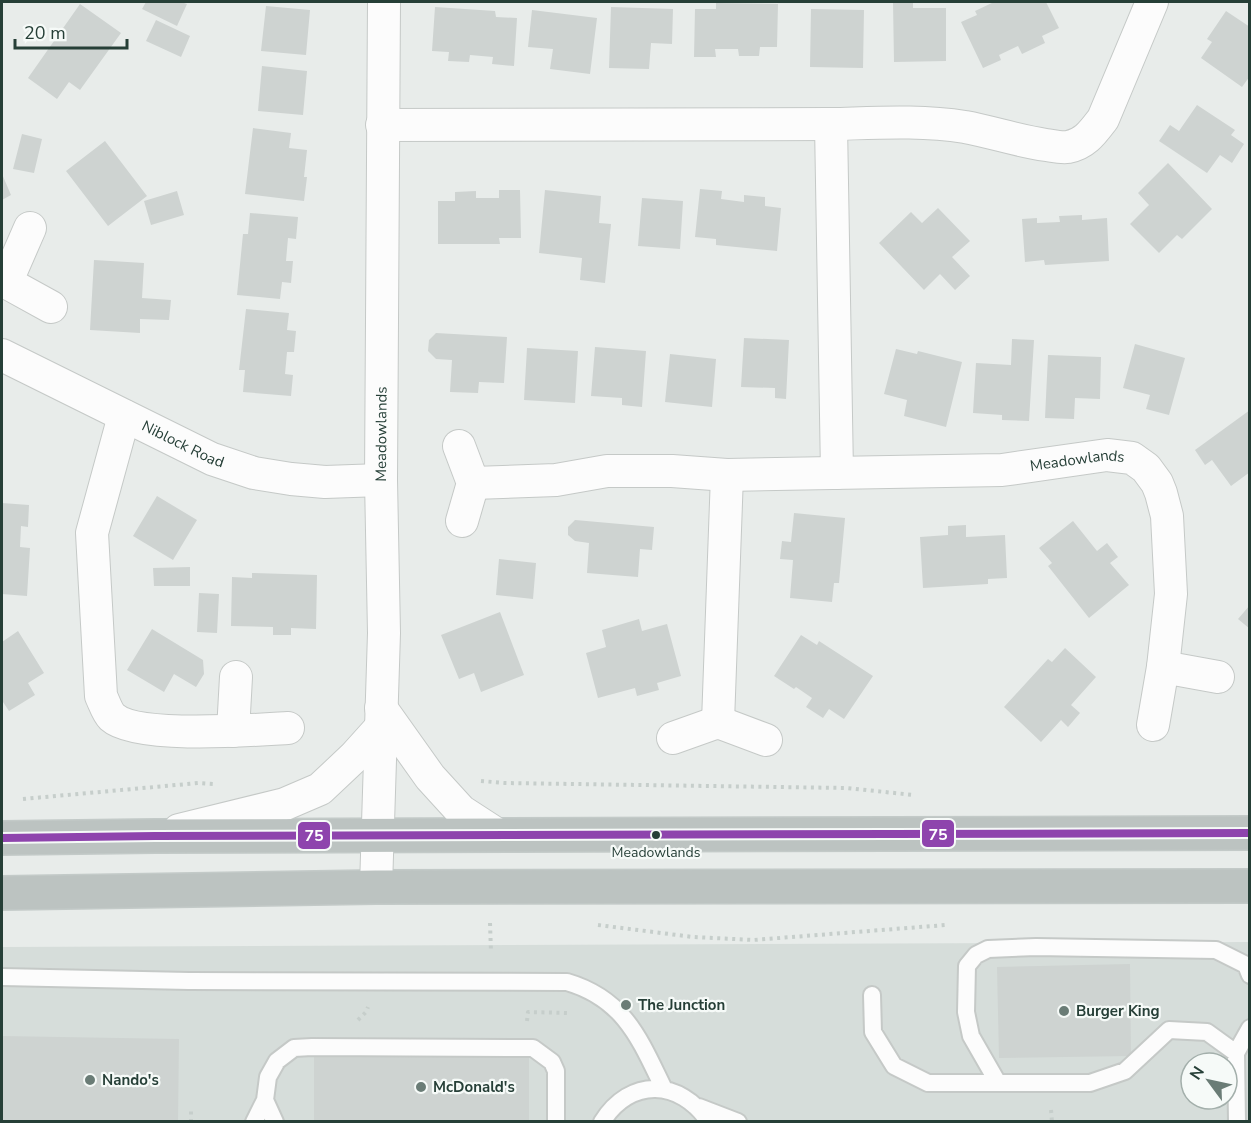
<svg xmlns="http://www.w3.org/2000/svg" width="1251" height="1123" viewBox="0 0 1251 1123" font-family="'Nunito Sans',sans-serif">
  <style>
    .built { fill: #d6ddda; fill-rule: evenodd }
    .building { fill: #ced3d1 }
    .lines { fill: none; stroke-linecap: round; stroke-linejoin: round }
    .lane-casing { stroke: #c5c9c7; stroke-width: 20 }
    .street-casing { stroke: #c5c9c7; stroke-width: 34 }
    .highway-casing { stroke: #c3cac8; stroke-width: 36 }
    .path { stroke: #c6cecb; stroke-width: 4; stroke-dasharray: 3 4.5; stroke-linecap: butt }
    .lane { stroke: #fcfcfc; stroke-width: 16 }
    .street { stroke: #fcfcfc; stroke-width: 32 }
    .highway { stroke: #bcc3c1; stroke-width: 33 }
    .bus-1-casing { stroke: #f6faf8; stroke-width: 12 }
    .bus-1 { stroke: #8e44ad; stroke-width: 8 }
    .bus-dot { fill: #263f37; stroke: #f6faf8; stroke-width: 2 }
    .poi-dot { fill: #6a7c76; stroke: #f6faf8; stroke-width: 2 }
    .labels { text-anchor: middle; stroke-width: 4.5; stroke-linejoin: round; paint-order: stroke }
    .bus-label { font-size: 14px; fill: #263f37; stroke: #f6faf8 }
    .street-label { font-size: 15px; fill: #263f37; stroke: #f6faf8 }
    .poi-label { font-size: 15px; font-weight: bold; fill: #263f37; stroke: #f6faf8; text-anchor: start }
    .line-badge { stroke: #f6faf8; stroke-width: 2 }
    .badge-label { font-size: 16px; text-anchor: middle; font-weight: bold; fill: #fff }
  </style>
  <rect width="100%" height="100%" fill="#e8ecea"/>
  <path class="built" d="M1249 942V1121H2V947ZM1191 1063H1227V1099H1191Z"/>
  <path class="building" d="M146 2H181L187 4 177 26 142 9Z
    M893 2H913V8H946V61L894 62Z
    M994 2H1046L1059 28 1042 36 1045 43 1022 54 1018 46 999 55 1001 60 983 68 961 22 977 15 975 11Z
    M716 3 778 4 777 47H760L759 56H739L738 49H715L716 57H694L695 9H716Z
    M80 4 121 33 80 90 69 82 57 99 28 78Z
    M266 6 310 10 306 55 261 51Z
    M435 7 495 11 496 17 517 18 514 66 492 64 493 57 470 55 469 62 448 61 449 52 432 51Z
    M611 7 673 9 672 44 651 43 649 69 609 68Z
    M811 9 864 10 863 68 810 67Z
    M532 10 597 18 590 74 550 69 553 49 528 47Z
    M1226 11 1250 27V76L1242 87 1201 58 1212 42 1207 39Z
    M156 20 190 36 181 57 146 41Z
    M262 66 307 71 303 115 258 111Z
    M1197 105 1235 130 1231 135 1244 144 1232 163 1220 155 1207 173 1159 141 1170 125 1179 131Z
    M253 128 291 133 289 148 307 150 304 177H307L304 201 245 194Z
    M22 134 42 139 34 173 13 169Z
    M105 141 147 196 108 226 66 171Z
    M1168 163 1212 209 1182 239 1177 235 1159 253 1130 224 1149 205 1138 193Z
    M2 174 11 195 2 200Z
    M700 189 722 191 721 199 744 202V195L765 197V206L781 208 777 251 716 245V239L695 237Z
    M499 190H520L521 238H499L500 244H438V201H455V192L476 191V198H499Z
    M545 190 601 196 599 223 611 224 605 283 580 280 582 258 539 253Z
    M177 191 184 215 151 225 144 201Z
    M642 198 683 201 680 249 638 246Z
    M938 208 970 241 952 257 970 276 955 290 940 274 924 290 879 243 911 212 922 223Z
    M250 213 298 217 296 239 288 238 286 261H293L291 283 282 282 280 299 237 295 243 234H248Z
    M1082 215V220L1107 218 1109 261 1045 265 1044 260 1025 262 1022 219 1037 218V223L1060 222 1059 216Z
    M94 260 144 263 142 298 171 300 169 320 140 319V333L90 330Z
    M246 309 289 313 287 330 296 331 294 352H287L285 374 293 375 291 396 243 392 245 370H239Z
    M436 333 507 337 504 383 479 382 478 393 450 392 452 360 436 359 428 351 429 340Z
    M744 338 789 340 786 399 775 398V388L741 387Z
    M1012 339 1034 340 1029 421 1002 420V415L973 413 976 363 1011 365Z
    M1135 344 1185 358 1169 415 1146 409 1150 395 1123 388Z
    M595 347 646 351 642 407 622 405V398L591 396Z
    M527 348 578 351 575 403 524 400Z
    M896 349 917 354 918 351 962 362 946 427 904 416 907 400 884 394Z
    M670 354 716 359 712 407 665 402Z
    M1048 355 1101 357 1100 399 1075 398 1074 419 1045 418Z
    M1250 410V472L1231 486 1212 460 1205 465 1195 450Z
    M157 496 197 520 173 560 133 536Z
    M2 503 29 505 28 527 21 526 20 547 30 548 27 596 2 594Z
    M794 513 845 518 839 583H834L832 602 790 598 793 560 780 559 782 541 791 542Z
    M575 520 654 527 652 550 640 549 638 577 587 573 589 543 575 541 568 535V527Z
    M1073 521 1097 551 1107 543 1118 557 1110 563 1129 585 1089 618 1048 566 1052 563 1039 548Z
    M966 525V537L1005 535 1007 578 988 579V584L923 588 920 537 948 535V526Z
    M499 559 536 563 533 599 496 595Z
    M190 567V586H154L153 568Z
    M252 573 317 575 316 629 291 628V635H273V627L231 626 232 577 252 578Z
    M199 593 219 594 217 633 197 632Z
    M1250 605V629L1238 619Z
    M500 612 524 675 481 692 474 673 459 679 441 635Z
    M639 619 642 631 667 624 681 676 657 683 659 690 637 696 635 688 598 698 586 653 606 647 602 630Z
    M152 629 203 660 204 674 196 687 174 674 164 692 127 670Z
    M18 631 44 673 28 683 35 695 9 711 3 702 2 703V642Z
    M801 635 817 645 819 641 873 676 844 719 829 709 823 718 806 707 812 698 796 687 794 689 774 676Z
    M1065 648 1096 677 1071 705 1080 713 1068 727 1061 720 1041 742 1004 707 1048 659 1052 662Z
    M1130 964 1131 1056 999 1058 997 967Z
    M2 1036 179 1039 178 1122H2Z
    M314 1052H529V1122H314Z"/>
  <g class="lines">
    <g class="lane-casing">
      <path id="lane" d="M2 977 189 981 567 982C625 999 640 1040 664 1089
        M872 995 873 1032 894 1066 928 1083H1090L1125 1071 1169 1030 1207 1032 1236 1053 1237 1122
        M1236 1053 1250 1028
        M998 1083 971 1036 966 1012 967 966 976 955 988 949 1036 947 1216 950 1246 965 1250 975
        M265 1100 275 1122
        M699 1107 738 1122
        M254 1122 265 1100 268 1077 277 1061 294 1048 312 1047 533 1048 552 1062 556 1071V1122
        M602 1122C630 1077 680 1079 709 1122"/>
    </g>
    <g class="street-casing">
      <g id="street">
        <path d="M831 124 837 473"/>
        <path d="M382 125 831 124C876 123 920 120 965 127 992 132 1018 141 1046 145 1053 146 1061 148 1068 147 1085 144 1093 132 1103 119L1152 2"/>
        <path d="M2 280 51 307"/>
        <path d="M6 283 30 228"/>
        <path id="s1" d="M2 355 212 459 254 473 291 479 325 482 381 480"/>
        <path d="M124 416 92 533 101 696C104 702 107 712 112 717 136 739 253 730 288 728"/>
        <path d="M459 446 473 483 462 521"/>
        <path id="s2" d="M473 483 556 480 607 471H672L727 475 1002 470 1107 455 1132 458 1146 468 1157 483 1161 493 1167 516 1171 594 1163 667 1153 725"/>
        <path d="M1163 667 1218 677"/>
        <path d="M381 708 430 777 461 811 498 835"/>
        <path d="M718 722 727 475"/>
        <path d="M233 731 236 677"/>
        <path d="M673 738 718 722 766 740"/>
        <path d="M179 830 285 804 320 789 354 757 381 727"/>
        <path id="s3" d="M376 887 384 633 381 480 384 2"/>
      </g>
    </g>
    <g class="highway-casing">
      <path id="highway" d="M2 838 155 836 1250 833
        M2 893 376 887 1250 886"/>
    </g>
    <path class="path" d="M481 781 505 783 846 788 914 795
      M23 799 198 783 213 784
      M490 923 491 952
      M598 925 693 937 753 940 946 925
      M358 1020 366 1012 368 1007
      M527 1021 528 1012 567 1013
      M1051 1110 1052 1122
      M191 1122V1110"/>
    <use href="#lane" class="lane"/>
    <use href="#street" class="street"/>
    <use href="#highway" class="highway"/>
    <g class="bus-1-casing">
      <path id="bus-1" d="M2 838 155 836 1250 833"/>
    </g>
    <use href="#bus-1" class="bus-1"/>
  </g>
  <circle class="bus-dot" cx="656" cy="835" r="5"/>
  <g class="poi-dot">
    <circle cx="626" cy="1005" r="6"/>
    <circle cx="1064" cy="1011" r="6"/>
    <circle cx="90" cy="1080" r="6"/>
    <circle cx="421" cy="1087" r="6"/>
  </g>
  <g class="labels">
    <g class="bus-label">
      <text x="656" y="857">Meadowlands</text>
    </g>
    <g class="street-label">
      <text dy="5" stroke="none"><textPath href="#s3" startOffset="453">Meadowlands</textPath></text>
      <text dy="5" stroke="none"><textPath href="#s1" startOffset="202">Niblock Road</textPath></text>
      <text dy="5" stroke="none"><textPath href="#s2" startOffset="606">Meadowlands</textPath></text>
    </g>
    <g class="poi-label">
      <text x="638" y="1010">The Junction</text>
      <text x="1076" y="1016">Burger King</text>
      <text x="102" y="1085">Nando's</text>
      <text x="433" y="1092">McDonald's</text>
    </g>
  </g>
  <g class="line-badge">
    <rect x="921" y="819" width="34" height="29" rx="6" fill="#8e44ad"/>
    <rect x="297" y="821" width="34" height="29" rx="6" fill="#8e44ad"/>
  </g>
  <g class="badge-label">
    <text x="938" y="840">75</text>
    <text x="314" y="841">75</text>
  </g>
  <rect width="1251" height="1123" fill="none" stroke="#263f37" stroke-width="6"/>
  <g transform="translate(1209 1081) rotate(303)"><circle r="28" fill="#f6faf8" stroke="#a3afab" stroke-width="1.5"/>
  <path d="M0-4.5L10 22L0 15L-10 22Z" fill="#6a7c76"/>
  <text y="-9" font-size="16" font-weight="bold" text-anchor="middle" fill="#263f37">N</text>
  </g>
  <path d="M15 39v9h112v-9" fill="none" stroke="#263f37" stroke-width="3"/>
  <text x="24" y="39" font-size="18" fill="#263f37" stroke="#f6faf8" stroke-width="4.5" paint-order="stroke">20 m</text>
</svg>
